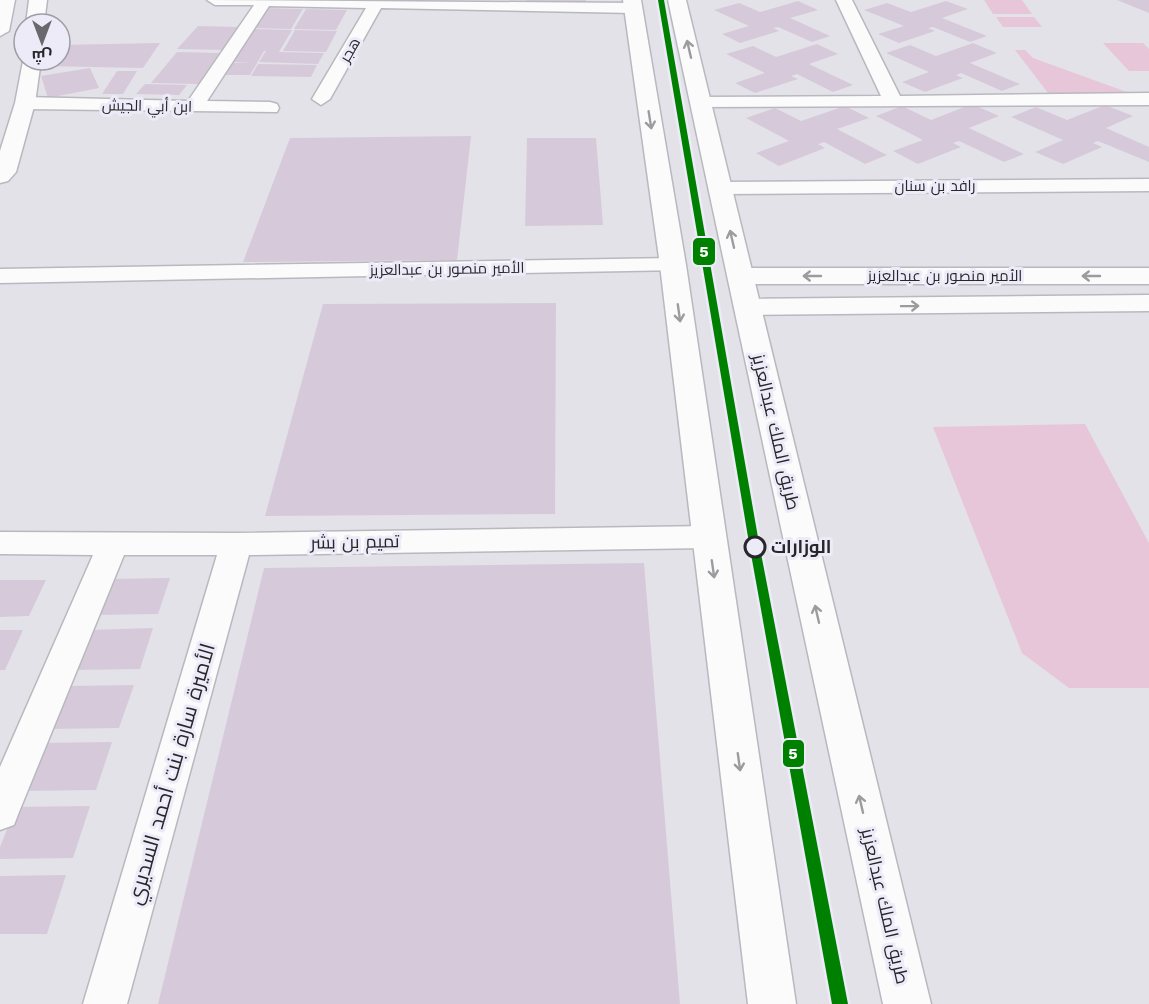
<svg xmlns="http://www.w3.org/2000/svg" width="1149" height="1004" viewBox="0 0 1149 1004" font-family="'Work Sans',Cairo,sans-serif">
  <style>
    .green { fill: #e7c6d9 }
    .building { fill: #d6cada }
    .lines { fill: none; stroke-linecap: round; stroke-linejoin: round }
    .minor-casing { stroke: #b9b8be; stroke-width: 3 }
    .tertiary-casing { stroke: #b9b8be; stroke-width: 3 }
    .secondary-casing { stroke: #b9b8be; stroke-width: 3 }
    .minor { fill: #fbfbfc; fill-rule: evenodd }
    .tertiary { fill: #fbfbfc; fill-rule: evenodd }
    .secondary { fill: #fbfbfc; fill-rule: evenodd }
    .metro-1-casing { stroke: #eeebf9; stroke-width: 5 }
    .metro-1 { fill: #008000; fill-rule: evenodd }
    .oneway { stroke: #9c9b9e }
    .stop-dot { fill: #eeebf9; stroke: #27262b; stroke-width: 3 }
    .labels { text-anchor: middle; stroke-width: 6; stroke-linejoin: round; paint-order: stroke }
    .far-street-label { font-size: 15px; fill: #27262b; stroke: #eeebf9 }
    .street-label { font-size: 18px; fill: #27262b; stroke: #eeebf9 }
    .stop-label { font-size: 18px; font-weight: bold; fill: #27262b; stroke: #eeebf9; text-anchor: start }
    .near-street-label { font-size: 21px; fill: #27262b; stroke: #eeebf9 }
    .line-badge { stroke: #eeebf9; stroke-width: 2 }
    .badge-label { font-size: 16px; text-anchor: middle; font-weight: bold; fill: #fff }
  </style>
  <rect width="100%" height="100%" fill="#e3e2e8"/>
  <path class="green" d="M984 0H1022L1032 14H993Z
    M996 17H1034L1042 27H1003Z
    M1103 43H1143L1149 49V71H1129Z
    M1015 50H1025L1033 58 1135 95 1060 96 1048 93Z
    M1085 424 1149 543V688H1069L1022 653 933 427Z"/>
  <path class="building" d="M526 0H586V4L526 3Z
    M1117 0H1149V13Z
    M798 1 818 10 790 18 830 36 812 42 778 27 773 28 779 31 740 43 722 34 749 26 714 10 739 3 760 12Z
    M946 1 968 9 942 18 987 36 970 42 933 27 928 28 935 31 899 43 878 34 904 26 864 10 887 3 911 12Z
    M262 8 303 9 291 29 249 28Z
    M306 9 347 10 336 30 294 29Z
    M198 26 239 27 224 50 177 49Z
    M250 29 292 30 279 52 324 53 318 64 259 62 266 51H264L250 75H220L227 63H252L229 62Z
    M295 30 337 31 326 52 283 51Z
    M160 43 143 68 42 66 43 60H60V45Z
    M973 43 997 53 970 63 1020 84 1002 91 961 73 956 75 963 78 925 92 902 82 929 72 886 53 910 45 936 56Z
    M817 44 838 54 809 64 853 85 833 92 797 74 791 76 798 79 755 93 735 83 765 73 726 54 753 46 776 57Z
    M177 52 223 53 199 84 151 83Z
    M258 64 317 65 311 77 251 76Z
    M90 68 99 88 48 98 41 76Z
    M117 71H137L123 94H102Z
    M145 84 187 85 179 95 136 94Z
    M972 104 999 116 969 128 1024 154 1004 162 959 141 953 143 961 147 918 164 893 151 923 140 876 116 902 106 931 120Z
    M1105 105 1133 116 1106 128 1149 147V162L1098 141 1093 143 1102 147 1063 164 1035 152 1063 140 1011 117 1036 107 1067 120Z
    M845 106 869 118 837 129 887 155 865 164 824 142 818 144 825 148 779 166 756 153 789 141 746 118 775 108 801 121Z
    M471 136 457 260 243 262 290 138Z
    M527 138H596L603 225 525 226Z
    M556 303 555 514 265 516 323 304Z
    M644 563 680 1004H158L264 568Z
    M170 578 158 614 94 615 108 579Z
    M0 580H46L29 616 0 617Z
    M153 628 140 669 72 670 88 630Z
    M0 630H23L5 670H0Z
    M134 685 119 728 49 729 66 686Z
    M112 742 96 790 21 791 40 743Z
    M90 806 73 858 0 859V847L16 807Z
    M66 875 47 934H0V876Z"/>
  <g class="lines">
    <g class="minor-casing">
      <path id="minor" d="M207 0 633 3 641 8 633 13 381 8 330 99 321 105 312 99 366 8 269 6 207 101 270 102 277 104 279 108 277 112 25 109 16 103 25 97 188 101 254 5H215Z
        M836 0H852L900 96 1149 93V105L694 107 692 103 694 99 701 97 881 96Z
        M1149 179V191L720 194 713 192 709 188 713 184 720 182Z
        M673 258 681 260 685 265 681 270 0 283V269Z
        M709 526 720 529 724 537 720 545 709 548 249 555 127 1004H83L217 555H124L19 812 14 825 0 830V767L93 555 0 554V532L236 533Z"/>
    </g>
    <g class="tertiary-casing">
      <path id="tertiary" d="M0 0H15L9 31 0 36Z
        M29 0H47L44 24H26Z
        M24 56V60H41L35 103 16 172 8 181 0 183V151L15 103Z
        M741 268H1149V284H741L732 282 728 276 732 270Z
        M1149 295V311L747 315 737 313 734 307 737 301 747 299Z"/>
    </g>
    <g class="secondary-casing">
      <path id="secondary" d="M623 0H641L686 265 796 1004H748L660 265Z
        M668 0H686L931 1004H883Z"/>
    </g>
    <use href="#minor" class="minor"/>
    <use href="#tertiary" class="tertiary"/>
    <use href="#secondary" class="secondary"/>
    <g class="metro-1-casing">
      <path id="metro-1" d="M658 0H664L759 543 848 1004H832L749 543Z"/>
    </g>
    <use href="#metro-1" class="metro-1"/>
  </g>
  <defs><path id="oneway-shaft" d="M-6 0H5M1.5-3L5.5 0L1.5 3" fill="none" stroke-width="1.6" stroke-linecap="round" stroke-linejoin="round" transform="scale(1.5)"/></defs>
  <g class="oneway">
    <use href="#oneway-shaft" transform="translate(689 49) rotate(-103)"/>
    <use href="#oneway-shaft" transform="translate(650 120) rotate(81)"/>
    <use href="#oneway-shaft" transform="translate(732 239) rotate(-103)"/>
    <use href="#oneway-shaft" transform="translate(812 276) rotate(-180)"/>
    <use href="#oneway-shaft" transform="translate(1091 276) rotate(-180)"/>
    <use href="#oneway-shaft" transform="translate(910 306) rotate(-1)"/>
    <use href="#oneway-shaft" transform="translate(679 313) rotate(82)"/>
    <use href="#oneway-shaft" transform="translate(713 569) rotate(82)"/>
    <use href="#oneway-shaft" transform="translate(817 614) rotate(-103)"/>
    <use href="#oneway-shaft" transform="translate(739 762) rotate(82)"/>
    <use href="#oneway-shaft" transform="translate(861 804) rotate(-103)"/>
  </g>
  <circle class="stop-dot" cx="755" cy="547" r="10"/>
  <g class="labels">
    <g class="far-street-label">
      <text transform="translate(350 50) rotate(-60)" y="5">هجر</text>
      <text transform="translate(147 106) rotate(1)" y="5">ابن أبي الجيش</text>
      <text x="935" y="191">رافد بن سنان</text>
      <text transform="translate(447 269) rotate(-1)" y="5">الأمير منصور بن عبدالعزيز</text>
      <text x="945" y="281">الأمير منصور بن عبدالعزيز</text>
    </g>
    <g class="street-label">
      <text transform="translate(776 432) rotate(77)" y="6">طريق الملك عبدالعزيز</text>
      <text transform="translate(355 542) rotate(-1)" y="6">تميم بن بشر</text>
      <text transform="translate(885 906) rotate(77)" y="6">طريق الملك عبدالعزيز</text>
    </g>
    <g class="stop-label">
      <text x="771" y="553">الوزارات</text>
    </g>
    <g class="near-street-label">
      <text transform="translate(171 774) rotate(-74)" y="7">الأميرة سارة بنت أحمد السديري</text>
    </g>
  </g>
  <g class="line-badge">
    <rect x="692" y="237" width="24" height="29" rx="6" fill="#008000"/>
    <rect x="782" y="739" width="23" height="29" rx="6" fill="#008000"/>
  </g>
  <g class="badge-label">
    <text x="704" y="257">5</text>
    <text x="793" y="759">5</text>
  </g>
  <g transform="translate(42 42) rotate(180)"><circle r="28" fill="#eeebf9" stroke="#9e9ca7" stroke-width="1.5"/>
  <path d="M0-4.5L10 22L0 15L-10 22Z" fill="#69686d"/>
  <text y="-9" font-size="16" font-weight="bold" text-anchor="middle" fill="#27262b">ش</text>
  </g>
</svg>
